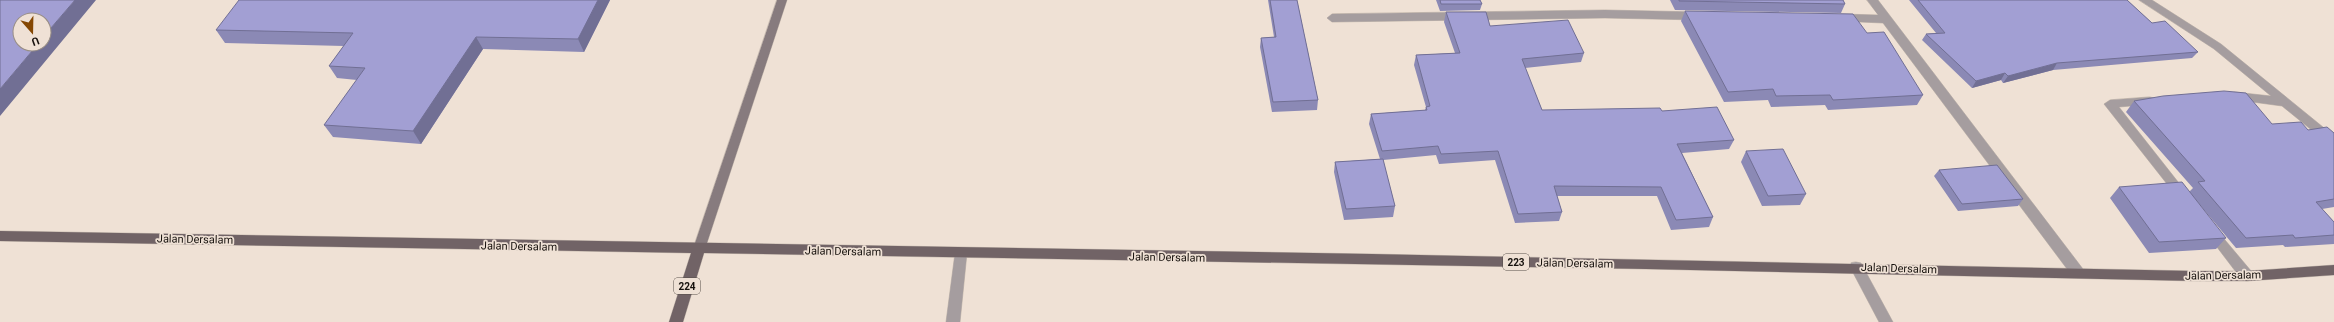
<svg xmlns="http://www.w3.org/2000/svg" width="2334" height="322" viewBox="0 0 2334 322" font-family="Roboto,sans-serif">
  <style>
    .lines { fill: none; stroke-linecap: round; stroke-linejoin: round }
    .minor-casing { stroke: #c8bcb1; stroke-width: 1 }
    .secondary-casing { stroke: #c8bcb1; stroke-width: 1 }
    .primary-casing { stroke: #c8bcb1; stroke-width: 1 }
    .minor { fill: #a59d9f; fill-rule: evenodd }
    .secondary { fill: #877b7e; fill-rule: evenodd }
    .primary { fill: #716366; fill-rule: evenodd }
    .wall { fill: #8b89b5 }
    .shaded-wall { fill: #716f94 }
    .building { fill: #a29fd3; stroke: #716f94 }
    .labels { text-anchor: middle; stroke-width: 3.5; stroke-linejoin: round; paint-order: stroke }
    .shield { fill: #efe1d5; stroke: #574f49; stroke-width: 1 }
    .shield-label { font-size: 10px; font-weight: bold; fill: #16110d }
    .street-label { font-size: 11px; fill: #16110d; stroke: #efe1d5 }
  </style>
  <rect width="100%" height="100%" fill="#efe1d5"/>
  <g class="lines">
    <g class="minor-casing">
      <path id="minor" d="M1867 0H1878L2083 269 2084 273 2083 277 2078 278 2073 277 1883 23 1837 21 1836 18 1837 15 1841 14 1878 15Z
        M2139 0H2152L2221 44 2334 136V146L2330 145 2282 106 2230 99 2228 96 2234 92 2271 96 2214 49Z
        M1605 10 1699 12 1704 16 1699 20 1605 18 1332 22 1327 18 1332 14Z
        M2150 97 2154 98 2156 101 2154 104 2119 107 2186 192 2188 195 2186 198H2178L2104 104 2110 100Z
        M2211 226 2215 228 2252 272 2253 276 2252 280 2247 281 2242 280 2207 234 2205 231 2207 228Z
        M961 248 966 249 967 253 960 322H946L955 253 956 249Z
        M1856 262 1861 263 1893 322H1879L1850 267 1851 263Z"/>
    </g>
    <g class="secondary-casing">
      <path id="secondary" d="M777 0H787L705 249 704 253H694L693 249Z"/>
    </g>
    <g class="primary-casing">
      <path id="primary" d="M0 231 1372 254 2195 271H2247L2334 265V275L2247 281H2195L1646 269 704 253 683 322H669L691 253 0 241Z"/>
    </g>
    <use href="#minor" class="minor"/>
    <use href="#secondary" class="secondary"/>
    <use href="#primary" class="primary"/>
  </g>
  <path class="wall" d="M610 0 584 52 483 49 421 144 333 137 324 125 357 80 337 78 329 66 344 46 225 43 216 30Z
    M1268 0H1297L1318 100 1317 110 1272 112 1260 47 1261 38 1274 37Z
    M1436 0H1480L1482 4 1480 10 1440 11Z
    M1670 0H1843L1845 4 1841 13 1675 10Z
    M1909 0H2127L2152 23 2198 52 2192 58 2053 70 2003 83 2001 80 1972 88 1922 40 1926 34 1936 33Z
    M1685 11 1867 33 1923 95 1917 105 1828 110 1825 105 1771 107 1768 100 1724 102 1681 21Z
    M1446 12 1490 26 1584 53 1581 62 1525 68 1542 110 1662 111 1734 140 1729 149 1682 153 1713 217 1709 227 1671 230 1657 196H1557L1562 212 1559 221 1515 223 1495 160 1439 164 1436 155 1383 160 1395 206 1393 217 1344 220 1334 172 1335 162 1380 159 1369 124 1371 114 1425 110 1426 107 1414 65 1416 55 1455 53 1444 22Z
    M2134 101 2308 130 2334 133V207L2322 209 2334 222V244L2285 247 2283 245 2236 248 2189 192 2193 188 2126 112Z
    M1746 151 1806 194 1800 205 1762 206 1741 162Z
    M1939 170 2023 199 2018 206 1958 211 1934 176Z
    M2119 187 2226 238 2216 249 2149 253 2110 198Z"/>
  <path class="shaded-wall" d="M75 0H96L0 116V89L38 44H44V36Z
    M598 0H610L584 52 578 39Z
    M476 37 483 49 421 144 413 131Z
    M2057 63 2053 70 2003 83 2008 76Z
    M2005 73 2001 80 1972 88 1976 81Z"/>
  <path class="building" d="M0 0H75L44 36V20H20V44H38L0 89Z
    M239 0H598L578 39 476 37 413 131 324 125 365 68 329 66 353 33 216 30Z
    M1270 0H1297L1318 100 1273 102 1261 38 1276 37Z
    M1440 0H1480L1482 4H1441Z
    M1679 0H1843L1845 4 1679 1Z
    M1918 0H2127L2152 23 2165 21 2198 52 2057 63 2008 76 2005 73 1976 81 1926 34 1945 33Z
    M1685 11 1853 14 1867 33 1884 32 1923 95 1833 100 1830 95 1776 96 1773 89 1728 92Z
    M1446 12H1486L1490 26 1568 20 1584 53 1522 59 1542 110 1660 108 1662 111 1717 107 1734 140 1677 144 1713 217 1676 220 1661 187 1554 186 1562 212 1518 214 1498 151 1441 154 1438 146 1382 151 1371 114 1427 110 1426 107 1430 106 1416 55 1460 53Z
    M2224 91 2246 93 2272 124 2301 122 2308 130 2327 127 2334 133V199L2316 202 2334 222V235L2295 238 2293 235 2246 238 2198 182 2205 181 2134 101 2163 96Z
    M1783 149 1806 194 1768 196 1746 151Z
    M1383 159 1395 206 1346 209 1335 162Z
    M1997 165 2023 199 1962 204 1939 170Z
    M2182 182 2226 238 2159 242 2119 187Z"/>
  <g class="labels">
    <g class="shield">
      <rect x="1503" y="254" width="26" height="16" rx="3"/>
      <rect x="674" y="278" width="26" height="16" rx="3"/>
    </g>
    <g class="shield-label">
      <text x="1516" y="266">223</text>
      <text x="687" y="290">224</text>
    </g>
    <g class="street-label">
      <text transform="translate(195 239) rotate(1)" y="4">Jalan Dersalam</text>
      <text transform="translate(519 246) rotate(1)" y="4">Jalan Dersalam</text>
      <text transform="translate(843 251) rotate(1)" y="4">Jalan Dersalam</text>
      <text transform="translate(1167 257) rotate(1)" y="4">Jalan Dersalam</text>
      <text transform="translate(1575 263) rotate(1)" y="4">Jalan Dersalam</text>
      <text transform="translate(1899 268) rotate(2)" y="4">Jalan Dersalam</text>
      <text transform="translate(2223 275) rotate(-1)" y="4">Jalan Dersalam</text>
    </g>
  </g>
  <g transform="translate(32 32) rotate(160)"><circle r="19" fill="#efe1d5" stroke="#988e85"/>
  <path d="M0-3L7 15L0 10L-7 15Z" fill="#844702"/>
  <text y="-6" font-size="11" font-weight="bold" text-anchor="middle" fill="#16110d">U</text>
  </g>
</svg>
